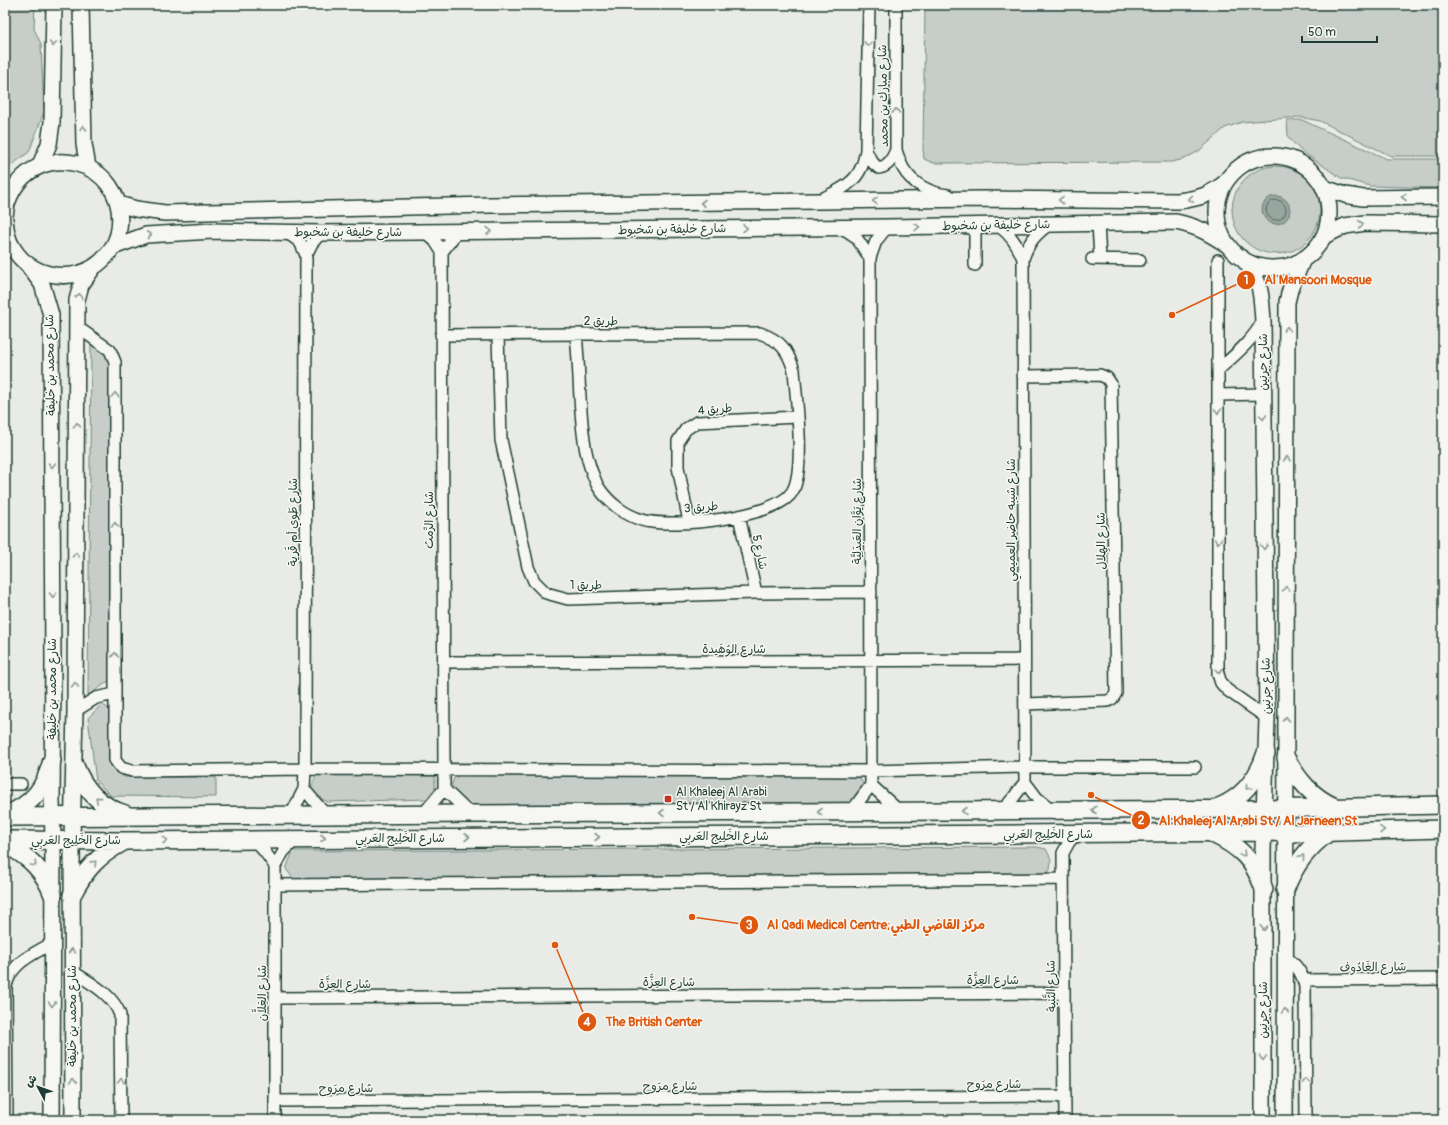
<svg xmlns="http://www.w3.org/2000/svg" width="1448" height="1125" viewBox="0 0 1448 1125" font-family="Pangolin,'Playpen Sans Arabic',sans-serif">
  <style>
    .green { fill: #c7cec9; stroke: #73867e }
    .water { fill: #99a6a0; stroke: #687c75 }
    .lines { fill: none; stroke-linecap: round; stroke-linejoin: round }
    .shore { stroke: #50675f; stroke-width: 1 }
    .minor-casing { stroke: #1f3d34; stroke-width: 14 }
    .major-casing { stroke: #1f3d34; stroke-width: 18 }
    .highway-casing { stroke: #1f3d34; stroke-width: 20 }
    .minor { stroke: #f6f6f2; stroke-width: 11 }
    .major { stroke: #f6f6f2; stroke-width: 15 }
    .highway { stroke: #f6f6f2; stroke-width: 17 }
    .oneway { stroke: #8a9a93 }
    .poi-dot { fill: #c8321e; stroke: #f6f6f2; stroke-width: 1.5 }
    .labels { text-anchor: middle; stroke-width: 3; stroke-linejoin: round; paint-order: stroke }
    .street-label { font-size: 12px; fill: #1f3d34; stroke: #f6f6f2 }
    .poi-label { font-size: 12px; fill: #1f3d34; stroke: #f6f6f2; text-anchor: start }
    .leader { fill: none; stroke: #de580e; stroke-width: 1.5 }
    .callout-dot { fill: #de580e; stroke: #f6f6f2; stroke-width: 1.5 }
    .mark-label { font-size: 12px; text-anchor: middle; font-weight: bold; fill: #fff }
    .callout-label { font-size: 13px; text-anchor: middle; font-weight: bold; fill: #de580e; stroke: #f6f6f2; stroke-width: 3; stroke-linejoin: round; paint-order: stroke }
  </style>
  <rect width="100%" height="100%" fill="#e9ebe7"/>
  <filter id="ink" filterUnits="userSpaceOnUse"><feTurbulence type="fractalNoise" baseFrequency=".025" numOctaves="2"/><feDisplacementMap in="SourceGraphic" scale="8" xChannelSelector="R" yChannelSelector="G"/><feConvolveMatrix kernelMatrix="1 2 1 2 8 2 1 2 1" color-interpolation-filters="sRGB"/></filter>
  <g filter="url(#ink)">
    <path class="green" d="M5 5H35L34 29 41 44 44 112 29 152 5 170Z
      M925 5H1443V156H1391L1320 121 1299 117 1242 122 1225 128 1199 151 1184 159 1172 162 934 163 924 159 923 149Z
      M1287 120H1302L1387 159H1443V188L1370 186 1341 178 1300 150 1288 137Z
      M1232 210a44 44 0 1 1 88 0a44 44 0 1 1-88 0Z
      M91 344 109 353 110 680 88 696Z
      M102 704 110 710 112 765 124 777H216V797L111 796 96 781 88 718Z
      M332 773 435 776V788L427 799 328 802 316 796 311 789 316 775Z
      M852 773C872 783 861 795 847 804L468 805 453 796 452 784 454 778 463 774Z
      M1037 847 1046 849 1051 859 1050 870 1042 878 298 885 286 869 293 851Z"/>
    <path class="water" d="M1262 210a14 14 0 1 1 28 0a14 14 0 1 1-28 0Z"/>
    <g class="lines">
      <path class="shore" d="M1266 210a10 10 0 1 1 20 0a10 10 0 1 1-20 0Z"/>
      <g class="minor-casing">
        <path id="minor" d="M896 5V150C898 156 900 163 903 168 912 184 930 193 948 195
          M866 150C869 157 871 163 879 168 889 166 892 159 896 150
          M820 200C835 192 854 185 861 168 864 162 865 155 866 150L869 5
          M1098 223 1100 259
          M975 226V265
          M999 226C1011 235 1018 245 1023 259
          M841 227 856 237 870 258
          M286 232 300 242 306 255
          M442 252 458 231
          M1092 259 1140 260
          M1218 260V674L1221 683 1227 690 1267 718
          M77 327 110 350 115 362V760L121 768 132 771 305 769 871 771 1025 767H1195
          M441 335 760 333C781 341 787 349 794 370 796 398 806 470 792 492 776 518 670 529 642 520 625 515 609 503 599 488 596 484 595 479 593 475 583 450 582 424 580 398 579 376 578 355 576 334
          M498 335 501 440 528 567 534 581 546 593 568 599 756 593 871 592
          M1218 370C1235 355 1252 341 1263 321
          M1023 376 1100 375 1107 378 1111 384 1116 693 1113 698 1108 701 1025 704
          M1218 395 1263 394
          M739 516 756 593
          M689 522 678 467V441L686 429 697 422 797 417
          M443 662 1024 660
          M75 711 96 698 115 694
          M1025 782 1037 798 1052 810
          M5 784H21
          M871 785 899 811
          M304 789 326 815
          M444 789 470 814
          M1002 811 1014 797 1025 782 1023 259C1028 243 1036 233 1050 224
          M851 812 871 785 870 258 876 241 887 227
          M423 814 444 789V770L442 252 435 241 424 231
          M291 815 304 789 305 769 306 255 312 243 321 233
          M253 839 265 852 275 866
          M275 885 1063 879
          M1285 957C1296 964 1303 973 1305 987L1306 1120
          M72 971C90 983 113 994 120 1015L121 1120
          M1304 980 1443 979
          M275 998 1064 993
          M275 1101 1065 1096
          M7 1120 6 986C11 962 34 954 52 943
          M275 1120V866L284 851 296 839
          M1065 1120 1063 853 1069 842 1077 833"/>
      </g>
      <g class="major-casing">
        <path id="major" d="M81 5 84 144 88 167
          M1217 212a56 56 0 1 1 112 0a56 56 0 1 1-112 0Z
          M40 165 49 144 52 122 54 5
          M1325 188 1345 195 1363 198 1443 197
          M118 204 136 209 165 213 490 205 983 199 1178 201C1201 198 1207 196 1225 183
          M5 216C6 211 6 205 8 201 32 135 129 158 119 229 117 244 106 260 92 268 65 283 29 275 13 248 7 239 6 229 5 219
          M1324 236 1345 226 1365 223 1443 224
          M113 247 146 235 212 231 321 233 887 227 1176 222C1199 227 1209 233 1229 246
          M1242 258C1262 280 1261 293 1263 321L1267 718 1263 850V1120
          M27 264 42 284 51 315 53 659 52 801 53 840 52 1120
          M73 1120 72 840 75 711 77 300 81 285 93 268
          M1285 1120 1287 302 1290 290 1303 259"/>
      </g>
      <g class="highway-casing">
        <path id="highway" d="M1286 758C1298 780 1312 797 1335 807
          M75 766C84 789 101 807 125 814
          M1219 807C1244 797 1258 778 1266 753
          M6 815C33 804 45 788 52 760
          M5 817 1264 809 1443 805
          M1213 834C1240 847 1254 860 1264 889
          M5 840 126 841 1264 832 1303 833 1443 829
          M5 844C29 857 43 869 53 895
          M1285 890C1294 865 1308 847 1329 832
          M72 895C86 868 99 855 125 841"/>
      </g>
      <use href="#minor" class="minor"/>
      <use href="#major" class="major"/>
      <use href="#highway" class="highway"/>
    </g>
    <defs><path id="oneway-chevron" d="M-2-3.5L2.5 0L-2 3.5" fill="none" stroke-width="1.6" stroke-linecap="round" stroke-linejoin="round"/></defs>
    <g class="oneway">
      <use href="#oneway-chevron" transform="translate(53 44) rotate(91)"/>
      <use href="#oneway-chevron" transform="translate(868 44) rotate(91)"/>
      <use href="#oneway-chevron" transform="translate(896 111) rotate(-90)"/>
      <use href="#oneway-chevron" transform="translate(83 128) rotate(-92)"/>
      <use href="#oneway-chevron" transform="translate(1404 197) rotate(180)"/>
      <use href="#oneway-chevron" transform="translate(1191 199) rotate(172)"/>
      <use href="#oneway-chevron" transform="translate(1061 200) rotate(-179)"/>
      <use href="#oneway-chevron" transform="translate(875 201) rotate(179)"/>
      <use href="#oneway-chevron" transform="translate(703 203) rotate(180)"/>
      <use href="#oneway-chevron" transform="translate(1361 224) rotate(-7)"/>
      <use href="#oneway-chevron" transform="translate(917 227) rotate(-1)"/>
      <use href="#oneway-chevron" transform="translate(745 228) rotate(-1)"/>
      <use href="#oneway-chevron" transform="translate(489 231)"/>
      <use href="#oneway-chevron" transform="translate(149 235) rotate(-7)"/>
      <use href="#oneway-chevron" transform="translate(79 296) rotate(-77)"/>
      <use href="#oneway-chevron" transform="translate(1287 329) rotate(-90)"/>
      <use href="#oneway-chevron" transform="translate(115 395) rotate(-90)"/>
      <use href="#oneway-chevron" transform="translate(1218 411) rotate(90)"/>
      <use href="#oneway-chevron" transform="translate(1263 417) rotate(89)"/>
      <use href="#oneway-chevron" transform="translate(77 425) rotate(-90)"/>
      <use href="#oneway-chevron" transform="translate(1287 459) rotate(-90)"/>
      <use href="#oneway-chevron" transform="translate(52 465) rotate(90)"/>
      <use href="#oneway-chevron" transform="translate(115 525) rotate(-90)"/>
      <use href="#oneway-chevron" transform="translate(1218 541) rotate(90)"/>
      <use href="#oneway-chevron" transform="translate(1264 547) rotate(89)"/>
      <use href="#oneway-chevron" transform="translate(76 555) rotate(-90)"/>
      <use href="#oneway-chevron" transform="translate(1286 589) rotate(-90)"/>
      <use href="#oneway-chevron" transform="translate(53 595) rotate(90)"/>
      <use href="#oneway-chevron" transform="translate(115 655) rotate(-90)"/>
      <use href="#oneway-chevron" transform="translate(1219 671) rotate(84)"/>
      <use href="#oneway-chevron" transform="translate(75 685) rotate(-90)"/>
      <use href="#oneway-chevron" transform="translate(1286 719) rotate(-90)"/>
      <use href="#oneway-chevron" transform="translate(1248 787) rotate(131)"/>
      <use href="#oneway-chevron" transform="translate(98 799) rotate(-140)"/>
      <use href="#oneway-chevron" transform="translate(1094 810) rotate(180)"/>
      <use href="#oneway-chevron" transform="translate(964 811) rotate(180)"/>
      <use href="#oneway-chevron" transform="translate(820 812) rotate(180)"/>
      <use href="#oneway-chevron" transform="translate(662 813) rotate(180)"/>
      <use href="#oneway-chevron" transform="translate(1382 830) rotate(-2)"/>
      <use href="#oneway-chevron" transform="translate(467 837)"/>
      <use href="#oneway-chevron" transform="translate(597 837)"/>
      <use href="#oneway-chevron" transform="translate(323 838)"/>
      <use href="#oneway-chevron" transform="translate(165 840) rotate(-1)"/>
      <use href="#oneway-chevron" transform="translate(1243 854) rotate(46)"/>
      <use href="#oneway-chevron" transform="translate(1302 857) rotate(-52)"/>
      <use href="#oneway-chevron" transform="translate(94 863) rotate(-44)"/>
      <use href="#oneway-chevron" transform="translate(34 864) rotate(46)"/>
      <use href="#oneway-chevron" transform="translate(1264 928) rotate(90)"/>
      <use href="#oneway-chevron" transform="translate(72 951) rotate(-91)"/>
      <use href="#oneway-chevron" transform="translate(52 1004) rotate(90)"/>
      <use href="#oneway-chevron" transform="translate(1285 1011) rotate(-90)"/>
      <use href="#oneway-chevron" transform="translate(1263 1058) rotate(90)"/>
      <use href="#oneway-chevron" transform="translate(73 1081) rotate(-90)"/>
      <use href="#oneway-chevron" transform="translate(121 1081) rotate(-90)"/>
      <use href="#oneway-chevron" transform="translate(1306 1081) rotate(-91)"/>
    </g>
  </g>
  <rect class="poi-dot" x="664" y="795" width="8" height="8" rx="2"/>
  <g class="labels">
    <g class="street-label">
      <text transform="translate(883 96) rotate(-91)" y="4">شارع مبارك بن محمد</text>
      <text transform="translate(996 225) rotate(-1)" y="4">شارع خليفة بن شخبوط</text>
      <text transform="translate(672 229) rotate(-1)" y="4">شارع خليفة بن شخبوط</text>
      <text x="348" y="236">شارع خليفة بن شخبوط</text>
      <text x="601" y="325">طريق 2</text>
      <text transform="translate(1263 362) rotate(-90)" y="4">شارع جرنين</text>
      <text transform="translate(50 365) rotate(-91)" y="4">شارع محمد بن خليفة</text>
      <text transform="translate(715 409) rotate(-5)" y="4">طريق 4</text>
      <text transform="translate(701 507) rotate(-5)" y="4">طريق 3</text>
      <text transform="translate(429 520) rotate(-90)" y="4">شارع الرِّمث</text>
      <text transform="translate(1011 520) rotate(-90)" y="4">شارع شيبه حاضر العميمي</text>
      <text transform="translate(857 521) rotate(-90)" y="4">شارع يَوَّان العَبدَلِيَّة</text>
      <text transform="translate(293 522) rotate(-90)" y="4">شارع طَوي أم قَرية</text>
      <text transform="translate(1101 541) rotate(-91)" y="4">شارع الهِلال</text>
      <text transform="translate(760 552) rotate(78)" y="4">شارع 5</text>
      <text x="586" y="589">طريق 1</text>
      <text x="734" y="653">شارع الوُهَيدة</text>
      <text transform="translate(1266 686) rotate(-91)" y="4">شارع جرنين</text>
      <text transform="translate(52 689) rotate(-90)" y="4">شارع محمد بن خليفة</text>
      <text x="1048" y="838">شارع الخَلِيج العَربِي</text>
      <text x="724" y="840">شارع الخَلِيج العَربِي</text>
      <text x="400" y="842">شارع الخَلِيج العَربِي</text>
      <text x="76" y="844">شارع الخَلِيج العَربِي</text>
      <text transform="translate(1373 967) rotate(-1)" y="4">شارع الغَادُوف</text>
      <text x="993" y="984">شارع العِزَّة</text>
      <text x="669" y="986">شارع العِزَّة</text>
      <text x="345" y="988">شارع العِزَّة</text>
      <text transform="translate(1051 986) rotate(-91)" y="4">شارع الثَّنية</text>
      <text transform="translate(262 993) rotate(-90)" y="4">شارع الغِلاَّن</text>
      <text transform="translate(1263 1010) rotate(-90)" y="4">شارع جرنين</text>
      <text transform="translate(72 1016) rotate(-90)" y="4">شارع محمد بن خليفة</text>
      <text x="994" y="1088">شارع مرَوح</text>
      <text x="670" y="1090">شارع مرَوح</text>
      <text x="346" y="1092">شارع مرَوح</text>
    </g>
    <g class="poi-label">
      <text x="676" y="796">Al Khaleej Al Arabi<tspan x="676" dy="14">St / Al Khirayz St</tspan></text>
    </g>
  </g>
  <path class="leader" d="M1172 315L1246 280M1091 795L1141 820M692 917L749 925M555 945L587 1022"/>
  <g class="callout-dot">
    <circle cx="1172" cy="315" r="4"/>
    <circle cx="1091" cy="795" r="4"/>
    <circle cx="692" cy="917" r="4"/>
    <circle cx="555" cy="945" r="4"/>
    <circle cx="1246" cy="280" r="10"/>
    <circle cx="1141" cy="820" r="10"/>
    <circle cx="749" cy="925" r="10"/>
    <circle cx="587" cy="1022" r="10"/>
  </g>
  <g class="mark-label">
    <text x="1246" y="284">1</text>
    <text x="1141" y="824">2</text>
    <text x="749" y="929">3</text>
    <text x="587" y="1026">4</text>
  </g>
  <g class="callout-label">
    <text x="1318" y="284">Al Mansoori Mosque</text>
    <text x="1258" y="825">Al Khaleej Al Arabi St / Al Jarneen St</text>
    <text x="876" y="929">Al Qadi Medical Centre;مركز القاضي الطبي</text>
    <text x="654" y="1026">The British Center</text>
  </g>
  <rect width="1448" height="1125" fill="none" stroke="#f6f6f2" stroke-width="20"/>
  <rect x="10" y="10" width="1428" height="1105" fill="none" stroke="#1f3d34" stroke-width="1.5" filter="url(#ink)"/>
  <g transform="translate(38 1087) rotate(311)" stroke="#f6f6f2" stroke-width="3" paint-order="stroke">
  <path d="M0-3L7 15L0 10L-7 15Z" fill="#1f3d34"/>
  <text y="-6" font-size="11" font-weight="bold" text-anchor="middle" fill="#1f3d34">ش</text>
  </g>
  <path d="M1302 36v6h75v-6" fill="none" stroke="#1f3d34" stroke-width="2"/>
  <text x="1308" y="36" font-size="12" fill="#1f3d34" stroke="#f6f6f2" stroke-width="3" paint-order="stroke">50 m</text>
</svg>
